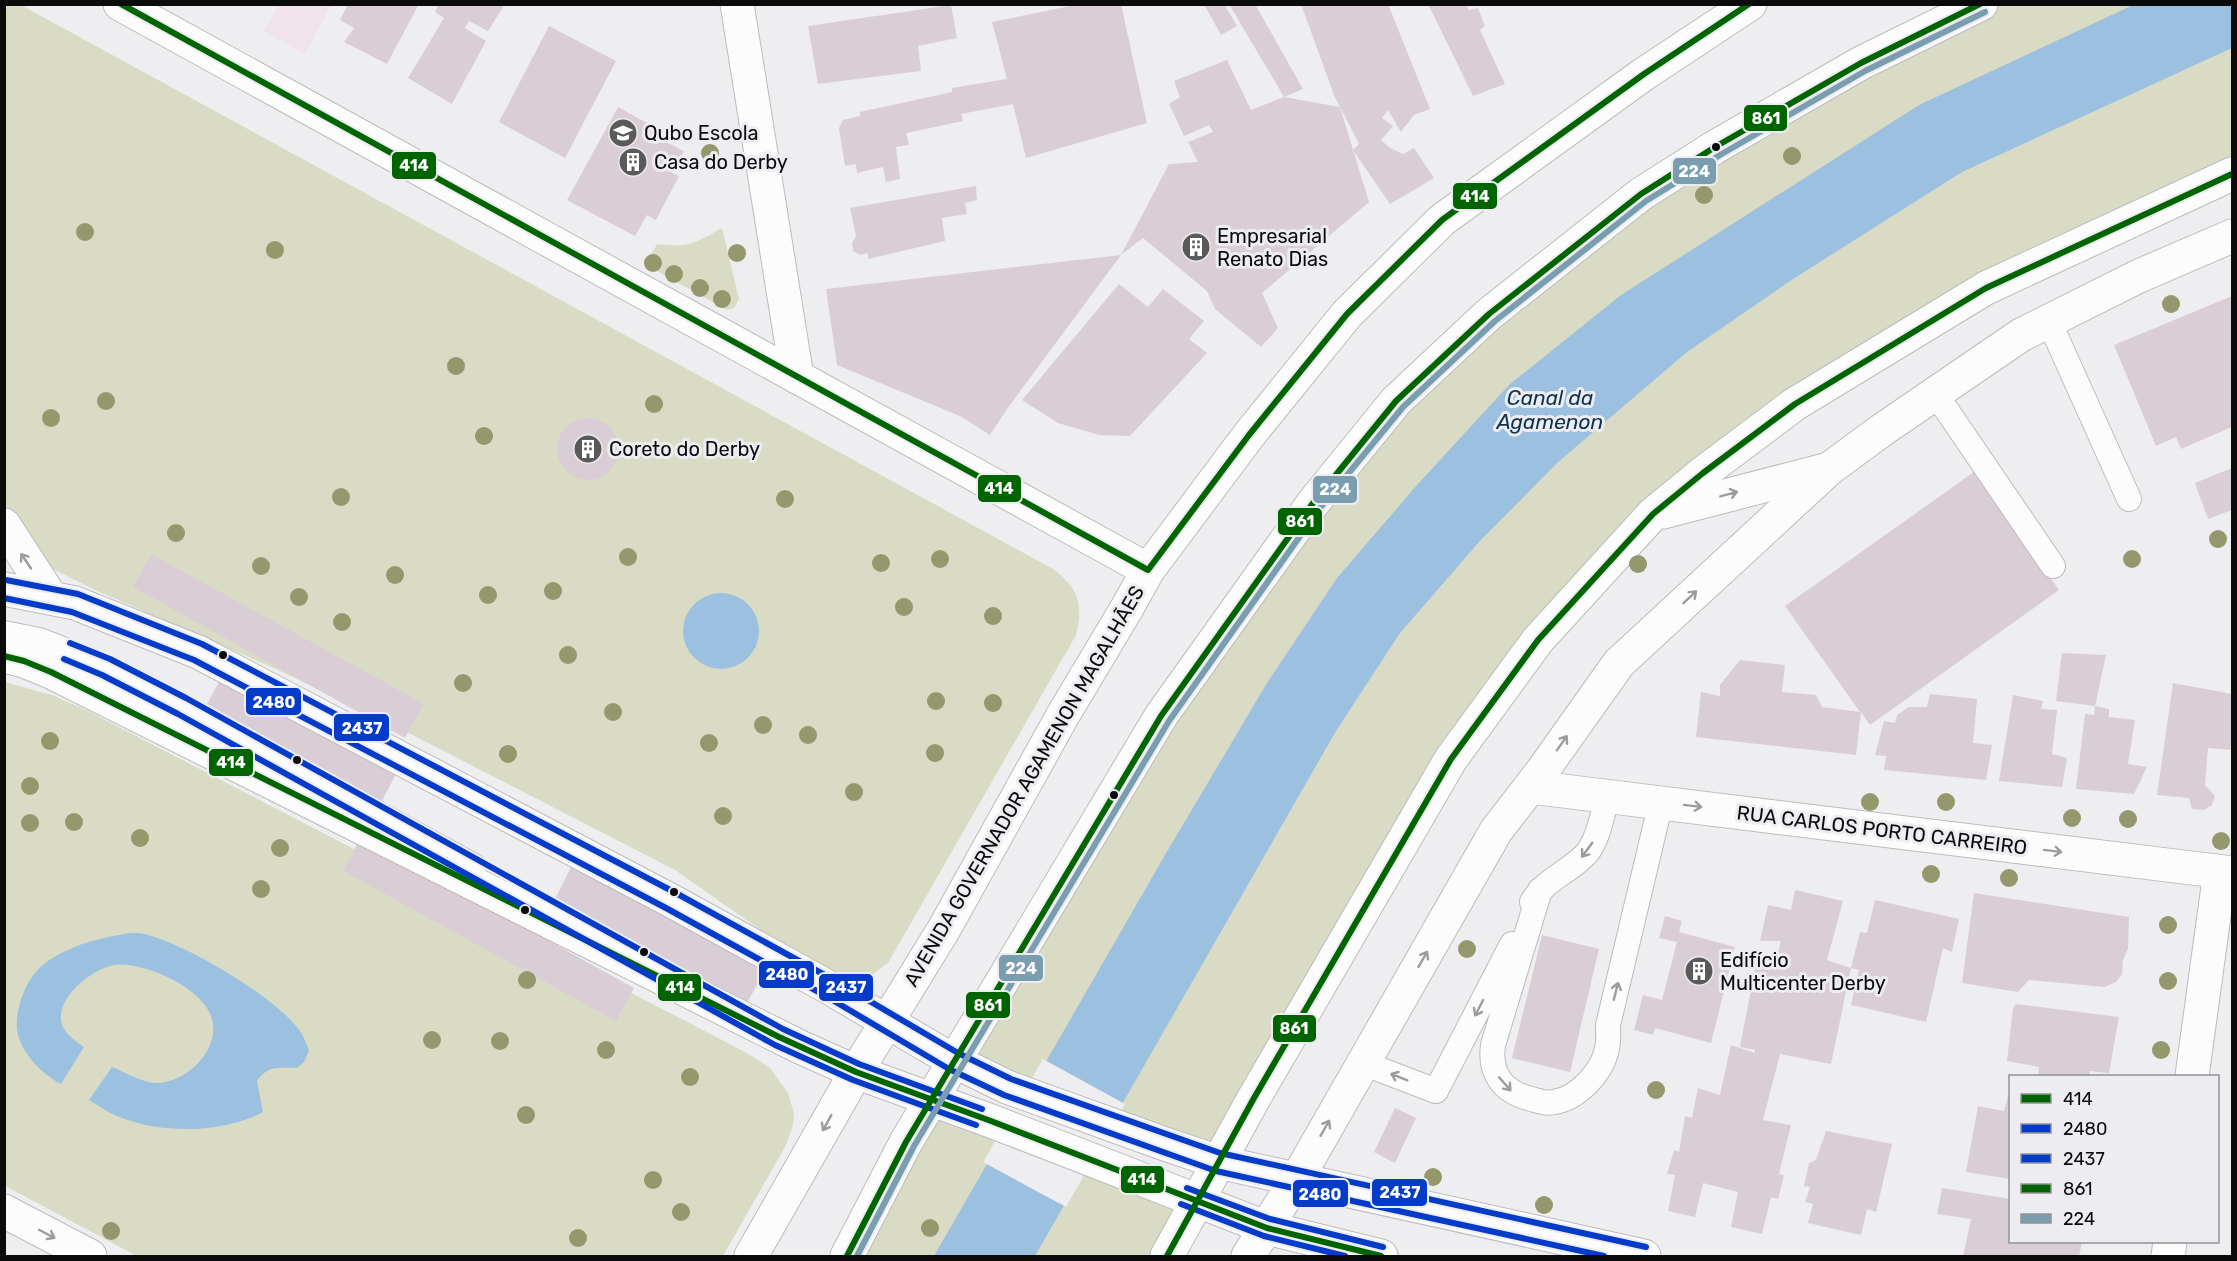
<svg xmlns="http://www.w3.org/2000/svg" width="2237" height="1261" viewBox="0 0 2237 1261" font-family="Rubik,sans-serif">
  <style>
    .education { fill: #f0e3eb }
    .green { fill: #d9dbc4 }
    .water { fill: #9cc0e0 }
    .pier { fill: #eeedef }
    .building { fill: #daced6 }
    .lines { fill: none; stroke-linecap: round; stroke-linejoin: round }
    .service-casing { stroke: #bcbbbd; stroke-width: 26 }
    .minor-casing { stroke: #bcbbbd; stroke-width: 35 }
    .tertiary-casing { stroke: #bcbbbd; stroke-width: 35 }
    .secondary-casing { stroke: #bcbbbd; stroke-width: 35 }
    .primary-casing { stroke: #bcbbbd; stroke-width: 35 }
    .trunk-casing { stroke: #bcbbbd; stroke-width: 35 }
    .service { stroke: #fcfcfd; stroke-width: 24 }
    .minor { stroke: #fcfcfd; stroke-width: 33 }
    .tertiary { stroke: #fcfcfd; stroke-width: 33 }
    .secondary { stroke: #fcfcfd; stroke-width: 33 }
    .primary { stroke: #fcfcfd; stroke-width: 33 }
    .trunk { stroke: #fcfcfd; stroke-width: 33 }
    .bus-1-casing { stroke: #edecf0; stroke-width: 10 }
    .bus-2-casing { stroke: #edecf0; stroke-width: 10 }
    .bus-3-casing { stroke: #edecf0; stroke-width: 10 }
    .bus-4-casing { stroke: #edecf0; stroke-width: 10 }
    .bus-5-casing { stroke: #edecf0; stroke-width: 10 }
    .bus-1 { stroke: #006400; stroke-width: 6 }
    .bus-2 { stroke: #043bc9; stroke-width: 6 }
    .bus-3 { stroke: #043bc9; stroke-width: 6 }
    .bus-4 { stroke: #006400; stroke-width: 6 }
    .bus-5 { stroke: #799eb0; stroke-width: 6 }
    .tree { fill: #95986d }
    .oneway { stroke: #9c9c9d }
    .bus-dot { fill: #0b0b0c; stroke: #edecf0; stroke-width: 2 }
    .labels { text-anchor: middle; stroke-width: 6; stroke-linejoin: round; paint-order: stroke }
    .poi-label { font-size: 20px; fill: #0b0b0c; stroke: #edecf0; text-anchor: start }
    .street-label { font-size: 20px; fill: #0b0b0c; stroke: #edecf0 }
    .water-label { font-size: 21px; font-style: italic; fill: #0b3351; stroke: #edecf0 }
    .line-badge { stroke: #edecf0; stroke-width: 2 }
    .badge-label { font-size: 16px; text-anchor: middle; font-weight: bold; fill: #fff }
  </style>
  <rect width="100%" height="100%" fill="#eeedef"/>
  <path class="education" d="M279 5H331L305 54 264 31Z"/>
  <path class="green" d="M19 4 1053 569C1078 588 1084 604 1076 635L888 963 870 976 859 979 835 976 766 934 675 870 399 728 276 669 93 589 37 561 5 526 4 5Z
    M1981 5H2232V174L1795 404 1538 640 1218 1162 954 1062 1161 716 1396 401 1641 194Z
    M722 228 739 299 734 308 727 310 646 265 657 244C689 248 695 243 722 228Z
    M4 682 52 695 86 710 722 1040 752 1056 770 1068 788 1093 794 1114 793 1125 786 1145 723 1256H137L5 1186Z
    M932 1099 1198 1201 1167 1256H847Z"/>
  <path class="water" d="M2133 5H2232V48L1962 172 1793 279 1687 352 1557 463 1479 542 1400 633 1336 731 1035 1256H934L1165 855 1267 683 1337 578 1417 485 1509 385 1621 295 1919 105Z
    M683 631a38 38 0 1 1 76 0a38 38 0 1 1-76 0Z
    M130 933C136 933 143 933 148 935 189 946 269 994 296 1026 303 1034 306 1042 309 1051L304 1062 297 1068C280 1068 267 1065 257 1081L263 1112C223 1133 164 1134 122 1118 110 1114 99 1106 89 1100L112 1067C124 1072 140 1081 154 1083 186 1085 223 1048 211 1016 201 987 143 961 114 965 91 969 54 999 62 1025 65 1034 77 1042 84 1047L61 1084C44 1075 25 1057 19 1038 11 1016 26 977 44 964 69 945 100 938 130 933Z"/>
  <path class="pier" d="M1043 1059 1125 1104 1066 1207 983 1162Z"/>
  <path class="building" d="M348 4H419L387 64 344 42 354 28 340 20Z
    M439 4H505L488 31 469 21 465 28 486 41 452 104 408 78 444 18 435 12Z
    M1080 4H1121L1147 123 1026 158 1013 104 961 114 963 121 906 133 909 145 896 147 900 179 886 182 883 167 857 173 856 164 845 166 839 128 843 120 860 116V112L952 92V88L1007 79 992 22Z
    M1204 4H1224L1237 26 1221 35Z
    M1229 4H1255L1303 89 1284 97Z
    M1301 4H1388L1430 109 1414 115 1401 132 1388 110 1382 118 1393 126 1381 140 1390 148 1403 154 1414 148 1434 178 1390 204 1353 150 1359 144 1334 95Z
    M1428 4H1466L1469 10 1478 8 1485 26 1480 30 1505 84 1473 96Z
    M951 5 957 38 918 46 921 71 818 84 808 26Z
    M549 26 616 61 565 158 499 122Z
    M1227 60 1251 110 1284 97 1340 107 1369 202 1262 293 1278 328 1261 347 1215 309 1207 291 1143 238 1121 255 1169 164 1198 162 1188 142 1213 132 1209 125 1184 136 1169 104 1180 97 1174 81Z
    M618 107 656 128 652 135 684 151 672 173 679 176 656 220 647 215 635 236 567 200Z
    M976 186 977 200 965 203 967 214 942 218 945 241 868 259V253L860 255 853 251 852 243 856 236 850 208Z
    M1121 255 1007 409 990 435 962 417 837 365 826 289Z
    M1119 284 1148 307 1163 289 1204 321 1189 339 1207 353 1130 436 1099 435 1058 423 1022 400Z
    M2232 296V427L2181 449 2176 437 2156 446 2114 345Z
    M557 449a31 31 0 1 1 62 0a31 31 0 1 1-62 0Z
    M2232 468V510L2208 519 2195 483Z
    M1974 472 2059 590 1870 725 1861 712 1856 755 1696 737 1701 692 1720 696V685L1740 660 1785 665 1782 692 1816 695 1822 707 1860 712 1785 606Z
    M151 554 424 704 405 738 133 587Z
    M2062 653 2106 655 2095 706 2056 701Z
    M222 676 398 770 373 818 197 723Z
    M2173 683 2232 694V750L2208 748 2205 785 2215 796 2212 805 2204 810 2192 809 2189 798 2157 795Z
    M1930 694 1977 699 1973 743 1992 745 1986 780 1884 770 1886 756 1875 755 1884 721 1895 723 1897 715 1909 707H1927Z
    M2013 695 2043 701 2041 709 2057 710 2052 754 2067 758 2062 787 1999 781Z
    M2095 706 2109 709V717L2135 720 2128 764 2147 767 2134 794 2076 789 2085 714 2094 715Z
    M361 837 634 988 616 1021 343 871Z
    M574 861 768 965 742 1012 550 909Z
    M1795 890 1843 901 1827 960 1851 968 1831 1064 1780 1054 1763 1120 1791 1125 1779 1174 1784 1175 1778 1199 1771 1197 1762 1234 1731 1227 1738 1192 1703 1183 1695 1217 1668 1211 1675 1175 1667 1174 1674 1150 1679 1152 1685 1116 1692 1118 1698 1088 1720 1095 1731 1045 1755 1053V1050L1740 1047 1756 964 1773 968 1781 941H1760L1768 905 1791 910Z
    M1974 893 2129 917 2128 949 2123 960 2122 974 2116 982 2105 987 2029 980 2018 992 1962 983Z
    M1875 900 1959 919 1952 952 1943 948 1926 1022 1851 1005 1859 970 1851 968 1860 932 1867 933Z
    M1665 916 1682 921 1679 932 1735 947 1711 1043 1655 1028 1653 1035 1634 1030 1643 995 1662 1000 1677 942 1659 938Z
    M1542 935 1599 949 1570 1072 1512 1058Z
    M2016 1004 2119 1017 2109 1073 2090 1071V1076H2038L2039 1067 2007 1061 2013 1008Z
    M2008 1096H2010V1179L1966 1172 1978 1106 2004 1111Z
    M1395 1108 1416 1118 1395 1163 1374 1152Z
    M1826 1131 1892 1144 1876 1212 1867 1209 1861 1235 1808 1223 1813 1204 1805 1202 1810 1187 1804 1186 1809 1163 1816 1160Z
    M1942 1188 2010 1199V1242H2082L2079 1256H1963L1971 1219 1937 1214Z"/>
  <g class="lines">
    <g class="service-casing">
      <path id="service" d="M2049 321 2129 499
        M1935 393 2053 566
        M4 633 39 640 60 648 145 686 474 866
        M1540 890 1493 1045C1489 1074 1503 1092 1531 1099 1539 1101 1546 1104 1554 1102 1577 1099 1603 1072 1607 1048 1609 1041 1608 1033 1608 1025L1661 802
        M1532 902C1545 879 1570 872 1587 853 1599 838 1602 814 1608 796
        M1363 1063 1436 1091 1512 944"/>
    </g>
    <g class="minor-casing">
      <path id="minor" d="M737 4 797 377
        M2192 1076 2220 872
        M2168 1256 2170 1242"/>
    </g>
    <g class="tertiary-casing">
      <path id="tertiary" d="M120 4 1148 570
        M1531 787 2232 873"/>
    </g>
    <g class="secondary-casing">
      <path id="secondary" d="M1218 1162 1644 1256
        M1198 1201 1267 1228 1381 1256
        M751 1256 856 1072 944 929 1063 715 1127 608 1148 570 1249 435 1347 314 1442 220 1644 74 1750 4
        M1248 1256 1297 1179 1496 831 1543 770 1619 663 1829 469 1882 430 2021 335 2139 276 2232 236"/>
    </g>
    <g class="primary-casing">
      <path id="primary" d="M4 525 50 596
        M4 589 75 603 198 652 670 900 828 987 954 1061 1007 1087 1162 1143 1218 1162
        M4 656 24 661 51 672 800 1047 856 1072 991 1121 1198 1201
        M4 1211 90 1256"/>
    </g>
    <g class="trunk-casing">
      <path id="trunk" d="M1663 512 1829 469
        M847 1256 906 1142 1161 716 1313 503 1396 401 1489 314 1641 194 1715 147 1861 63 1981 4
        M1167 1256 1254 1098 1451 759 1538 640 1653 514 1703 473 1795 404 1986 288 2232 174"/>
    </g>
    <use href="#service" class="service"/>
    <use href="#minor" class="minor"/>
    <use href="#tertiary" class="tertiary"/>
    <use href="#secondary" class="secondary"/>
    <use href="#primary" class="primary"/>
    <use href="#trunk" class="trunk"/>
    <g class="bus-1-casing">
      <path id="bus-1" d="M121 4 1148 570 1249 435 1347 314 1442 220 1644 74 1749 4
        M4 656 24 661 51 672 779 1037 856 1072 991 1121 1267 1228 1381 1256"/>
    </g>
    <g class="bus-2-casing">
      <path id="bus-2" d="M4 598 72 612 194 660 666 908 824 995 949 1069 1004 1095 1216 1171 1604 1256
        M64 659 102 675 178 714 775 1045 853 1080 976 1125
        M1181 1204 1264 1236 1345 1256"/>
    </g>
    <g class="bus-3-casing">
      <path id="bus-3" d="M6 580 78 594 202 644 674 892 832 979 958 1053 1011 1079 1220 1153 1646 1247
        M70 643 110 659 186 698 783 1029 859 1064 982 1109
        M1187 1188 1270 1219 1383 1247"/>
    </g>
    <g class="bus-4-casing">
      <path id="bus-4" d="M847 1256 906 1142 1161 716 1313 503 1396 401 1489 314 1641 194 1715 147 1861 63 1980 4
        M1167 1256 1254 1098 1451 759 1538 640 1653 514 1703 473 1795 404 1986 288 2232 174"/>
    </g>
    <g class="bus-5-casing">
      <path id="bus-5" d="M857 1256 914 1146 1169 721 1320 508 1403 407 1495 321 1646 201 1720 155 1865 71 1985 12"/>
    </g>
    <use href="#bus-1" class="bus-1"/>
    <use href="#bus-2" class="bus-2"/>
    <use href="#bus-3" class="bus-3"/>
    <use href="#bus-4" class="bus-4"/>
    <use href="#bus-5" class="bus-5"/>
  </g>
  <g class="tree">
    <circle cx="710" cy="153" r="9"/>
    <circle cx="1792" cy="156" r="9"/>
    <circle cx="1704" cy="195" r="9"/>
    <circle cx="85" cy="232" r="9"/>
    <circle cx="275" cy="250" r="9"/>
    <circle cx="737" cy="253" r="9"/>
    <circle cx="653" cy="263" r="9"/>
    <circle cx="674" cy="274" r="9"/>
    <circle cx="700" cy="288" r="9"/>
    <circle cx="722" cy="299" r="9"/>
    <circle cx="2171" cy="304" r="9"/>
    <circle cx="456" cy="366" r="9"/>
    <circle cx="106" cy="401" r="9"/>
    <circle cx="654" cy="404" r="9"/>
    <circle cx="51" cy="418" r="9"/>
    <circle cx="484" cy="436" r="9"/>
    <circle cx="341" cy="497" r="9"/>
    <circle cx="785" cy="499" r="9"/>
    <circle cx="176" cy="533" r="9"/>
    <circle cx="2218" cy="539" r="9"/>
    <circle cx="628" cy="557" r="9"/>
    <circle cx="940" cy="559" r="9"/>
    <circle cx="2132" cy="559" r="9"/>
    <circle cx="881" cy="563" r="9"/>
    <circle cx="1638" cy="564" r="9"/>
    <circle cx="261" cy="566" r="9"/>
    <circle cx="395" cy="575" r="9"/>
    <circle cx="553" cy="591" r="9"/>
    <circle cx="488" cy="595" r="9"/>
    <circle cx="299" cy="597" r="9"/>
    <circle cx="904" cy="607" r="9"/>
    <circle cx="993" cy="616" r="9"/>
    <circle cx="342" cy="622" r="9"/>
    <circle cx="568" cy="655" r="9"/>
    <circle cx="463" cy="683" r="9"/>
    <circle cx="936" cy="701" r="9"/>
    <circle cx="993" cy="703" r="9"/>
    <circle cx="613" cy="712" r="9"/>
    <circle cx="763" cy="725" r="9"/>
    <circle cx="808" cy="735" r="9"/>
    <circle cx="50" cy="741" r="9"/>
    <circle cx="709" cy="743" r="9"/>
    <circle cx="935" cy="753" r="9"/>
    <circle cx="508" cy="754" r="9"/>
    <circle cx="30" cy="786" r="9"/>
    <circle cx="854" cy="792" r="9"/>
    <circle cx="1870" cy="802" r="9"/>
    <circle cx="1946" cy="802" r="9"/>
    <circle cx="723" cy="816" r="9"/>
    <circle cx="2072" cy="818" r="9"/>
    <circle cx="2128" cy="819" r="9"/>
    <circle cx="74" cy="822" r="9"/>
    <circle cx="30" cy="823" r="9"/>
    <circle cx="140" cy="838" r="9"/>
    <circle cx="2221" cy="841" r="9"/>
    <circle cx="280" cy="848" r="9"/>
    <circle cx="1931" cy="874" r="9"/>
    <circle cx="2009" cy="878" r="9"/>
    <circle cx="261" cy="889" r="9"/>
    <circle cx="2168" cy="925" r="9"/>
    <circle cx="1467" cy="949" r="9"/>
    <circle cx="527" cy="980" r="9"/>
    <circle cx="2168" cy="981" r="9"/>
    <circle cx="432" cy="1040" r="9"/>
    <circle cx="500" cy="1041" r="9"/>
    <circle cx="606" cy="1050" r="9"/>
    <circle cx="2161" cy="1050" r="9"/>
    <circle cx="690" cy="1077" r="9"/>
    <circle cx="1656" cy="1090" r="9"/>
    <circle cx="526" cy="1115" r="9"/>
    <circle cx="1433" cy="1177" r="9"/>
    <circle cx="653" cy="1180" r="9"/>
    <circle cx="1544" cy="1205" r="9"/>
    <circle cx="681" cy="1212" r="9"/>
    <circle cx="930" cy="1228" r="9"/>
    <circle cx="111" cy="1231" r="9"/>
    <circle cx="578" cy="1238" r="9"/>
  </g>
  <defs><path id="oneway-shaft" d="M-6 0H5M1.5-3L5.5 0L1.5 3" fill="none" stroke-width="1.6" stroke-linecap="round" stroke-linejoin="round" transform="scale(1.5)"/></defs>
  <g class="oneway">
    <use href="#oneway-shaft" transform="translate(1729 494) rotate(-15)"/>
    <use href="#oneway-shaft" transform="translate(26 561) rotate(-124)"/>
    <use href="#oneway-shaft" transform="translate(1690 597) rotate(-43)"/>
    <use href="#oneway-shaft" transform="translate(1562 743) rotate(-55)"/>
    <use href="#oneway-shaft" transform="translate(1693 806) rotate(7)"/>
    <use href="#oneway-shaft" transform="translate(1587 850) rotate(126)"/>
    <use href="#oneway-shaft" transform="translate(2053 851) rotate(7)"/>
    <use href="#oneway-shaft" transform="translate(1423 959) rotate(-60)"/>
    <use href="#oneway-shaft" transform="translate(1616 991) rotate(-76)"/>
    <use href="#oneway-shaft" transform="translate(1479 1008) rotate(117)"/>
    <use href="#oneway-shaft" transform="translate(1399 1077) rotate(-158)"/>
    <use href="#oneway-shaft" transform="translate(1505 1084) rotate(49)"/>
    <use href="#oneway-shaft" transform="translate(827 1123) rotate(119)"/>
    <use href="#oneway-shaft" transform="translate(1325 1128) rotate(-60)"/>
    <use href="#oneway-shaft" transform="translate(47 1234) rotate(28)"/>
  </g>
  <defs>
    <g id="school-disc" transform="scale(1.5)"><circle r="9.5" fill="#5a5a5b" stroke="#edecf0"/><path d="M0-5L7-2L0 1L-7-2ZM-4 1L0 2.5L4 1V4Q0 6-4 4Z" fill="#fff"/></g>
    <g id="building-disc" transform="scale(1.5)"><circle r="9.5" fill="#5a5a5b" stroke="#edecf0"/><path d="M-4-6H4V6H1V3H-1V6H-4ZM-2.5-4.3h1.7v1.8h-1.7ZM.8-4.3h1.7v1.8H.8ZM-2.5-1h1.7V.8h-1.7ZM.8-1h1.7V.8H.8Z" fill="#fff"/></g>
  </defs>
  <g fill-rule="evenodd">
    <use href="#school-disc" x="623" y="133"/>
    <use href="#building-disc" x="633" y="162"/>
    <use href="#building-disc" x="1196" y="247"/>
    <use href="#building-disc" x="588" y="449"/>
    <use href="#building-disc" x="1699" y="971"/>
  </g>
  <g class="bus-dot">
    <circle cx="1716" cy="147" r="5"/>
    <circle cx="223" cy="655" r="5"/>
    <circle cx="297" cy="760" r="5"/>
    <circle cx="1114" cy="795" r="5"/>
    <circle cx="674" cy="892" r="5"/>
    <circle cx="525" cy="910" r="5"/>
    <circle cx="644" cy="952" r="5"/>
  </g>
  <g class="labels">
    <g class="poi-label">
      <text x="644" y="140">Qubo Escola</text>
      <text x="654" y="169">Casa do Derby</text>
      <text x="1217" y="243">Empresarial<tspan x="1217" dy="23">Renato Dias</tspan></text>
      <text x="609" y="456">Coreto do Derby</text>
      <text x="1720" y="967">Edifício<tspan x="1720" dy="23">Multicenter Derby</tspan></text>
    </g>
    <g class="street-label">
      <text transform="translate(1024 786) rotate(-60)" y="7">AVENIDA GOVERNADOR AGAMENON MAGALHÃES</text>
      <text transform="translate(1882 830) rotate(7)" y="7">RUA CARLOS PORTO CARREIRO</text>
    </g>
    <g class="water-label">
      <text x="1550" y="405">Canal da<tspan x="1550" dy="24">Agamenon</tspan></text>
    </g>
  </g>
  <g class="line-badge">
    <rect x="1743" y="104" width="45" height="28" rx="6" fill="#006400"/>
    <rect x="391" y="151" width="46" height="29" rx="6" fill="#006400"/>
    <rect x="1672" y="157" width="45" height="28" rx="6" fill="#799eb0"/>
    <rect x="1452" y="182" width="46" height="28" rx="6" fill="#006400"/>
    <rect x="977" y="474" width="45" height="29" rx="6" fill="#006400"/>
    <rect x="1312" y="475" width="46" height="29" rx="6" fill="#799eb0"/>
    <rect x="1277" y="507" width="46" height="29" rx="6" fill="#006400"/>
    <rect x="245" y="687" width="57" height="29" rx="6" fill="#043bc9"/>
    <rect x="333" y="713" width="57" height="29" rx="6" fill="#043bc9"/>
    <rect x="208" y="748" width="46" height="29" rx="6" fill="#006400"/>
    <rect x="998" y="954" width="46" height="28" rx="6" fill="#799eb0"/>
    <rect x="758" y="960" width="57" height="29" rx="6" fill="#043bc9"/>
    <rect x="657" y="973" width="45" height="29" rx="6" fill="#006400"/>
    <rect x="818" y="973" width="56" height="29" rx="6" fill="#043bc9"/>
    <rect x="965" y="991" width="46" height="28" rx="6" fill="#006400"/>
    <rect x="1272" y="1014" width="45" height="29" rx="6" fill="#006400"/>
    <rect x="1120" y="1165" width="45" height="29" rx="6" fill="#006400"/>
    <rect x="1371" y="1178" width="57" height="29" rx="6" fill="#043bc9"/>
    <rect x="1292" y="1179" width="57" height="29" rx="6" fill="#043bc9"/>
  </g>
  <g class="badge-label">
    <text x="1766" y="124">861</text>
    <text x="414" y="171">414</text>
    <text x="1694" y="177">224</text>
    <text x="1475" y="202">414</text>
    <text x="999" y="494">414</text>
    <text x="1335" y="495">224</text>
    <text x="1300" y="527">861</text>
    <text x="274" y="708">2480</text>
    <text x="362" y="734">2437</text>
    <text x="231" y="768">414</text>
    <text x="1021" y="974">224</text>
    <text x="787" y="980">2480</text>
    <text x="680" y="993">414</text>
    <text x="846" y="993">2437</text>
    <text x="988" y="1011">861</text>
    <text x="1294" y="1034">861</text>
    <text x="1142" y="1185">414</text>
    <text x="1400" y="1198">2437</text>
    <text x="1320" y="1200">2480</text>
  </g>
  <rect width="2237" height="1261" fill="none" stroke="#0b0b0c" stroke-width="12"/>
  <rect x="2009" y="1075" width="210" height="168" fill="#edecf0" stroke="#939295" stroke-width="1.5"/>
  <rect x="2021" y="1094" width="30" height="9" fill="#006400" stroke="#939295" stroke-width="1.5"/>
  <text x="2063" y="1105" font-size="18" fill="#0b0b0c">414</text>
  <rect x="2021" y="1124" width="30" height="9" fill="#043bc9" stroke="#939295" stroke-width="1.5"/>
  <text x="2063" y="1135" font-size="18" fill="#0b0b0c">2480</text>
  <rect x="2021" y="1154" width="30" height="9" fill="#043bc9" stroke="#939295" stroke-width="1.5"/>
  <text x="2063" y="1165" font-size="18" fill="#0b0b0c">2437</text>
  <rect x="2021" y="1184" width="30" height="9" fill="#006400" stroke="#939295" stroke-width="1.5"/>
  <text x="2063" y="1195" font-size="18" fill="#0b0b0c">861</text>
  <rect x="2021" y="1214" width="30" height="9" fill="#799eb0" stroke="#939295" stroke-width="1.5"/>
  <text x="2063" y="1225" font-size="18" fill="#0b0b0c">224</text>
</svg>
